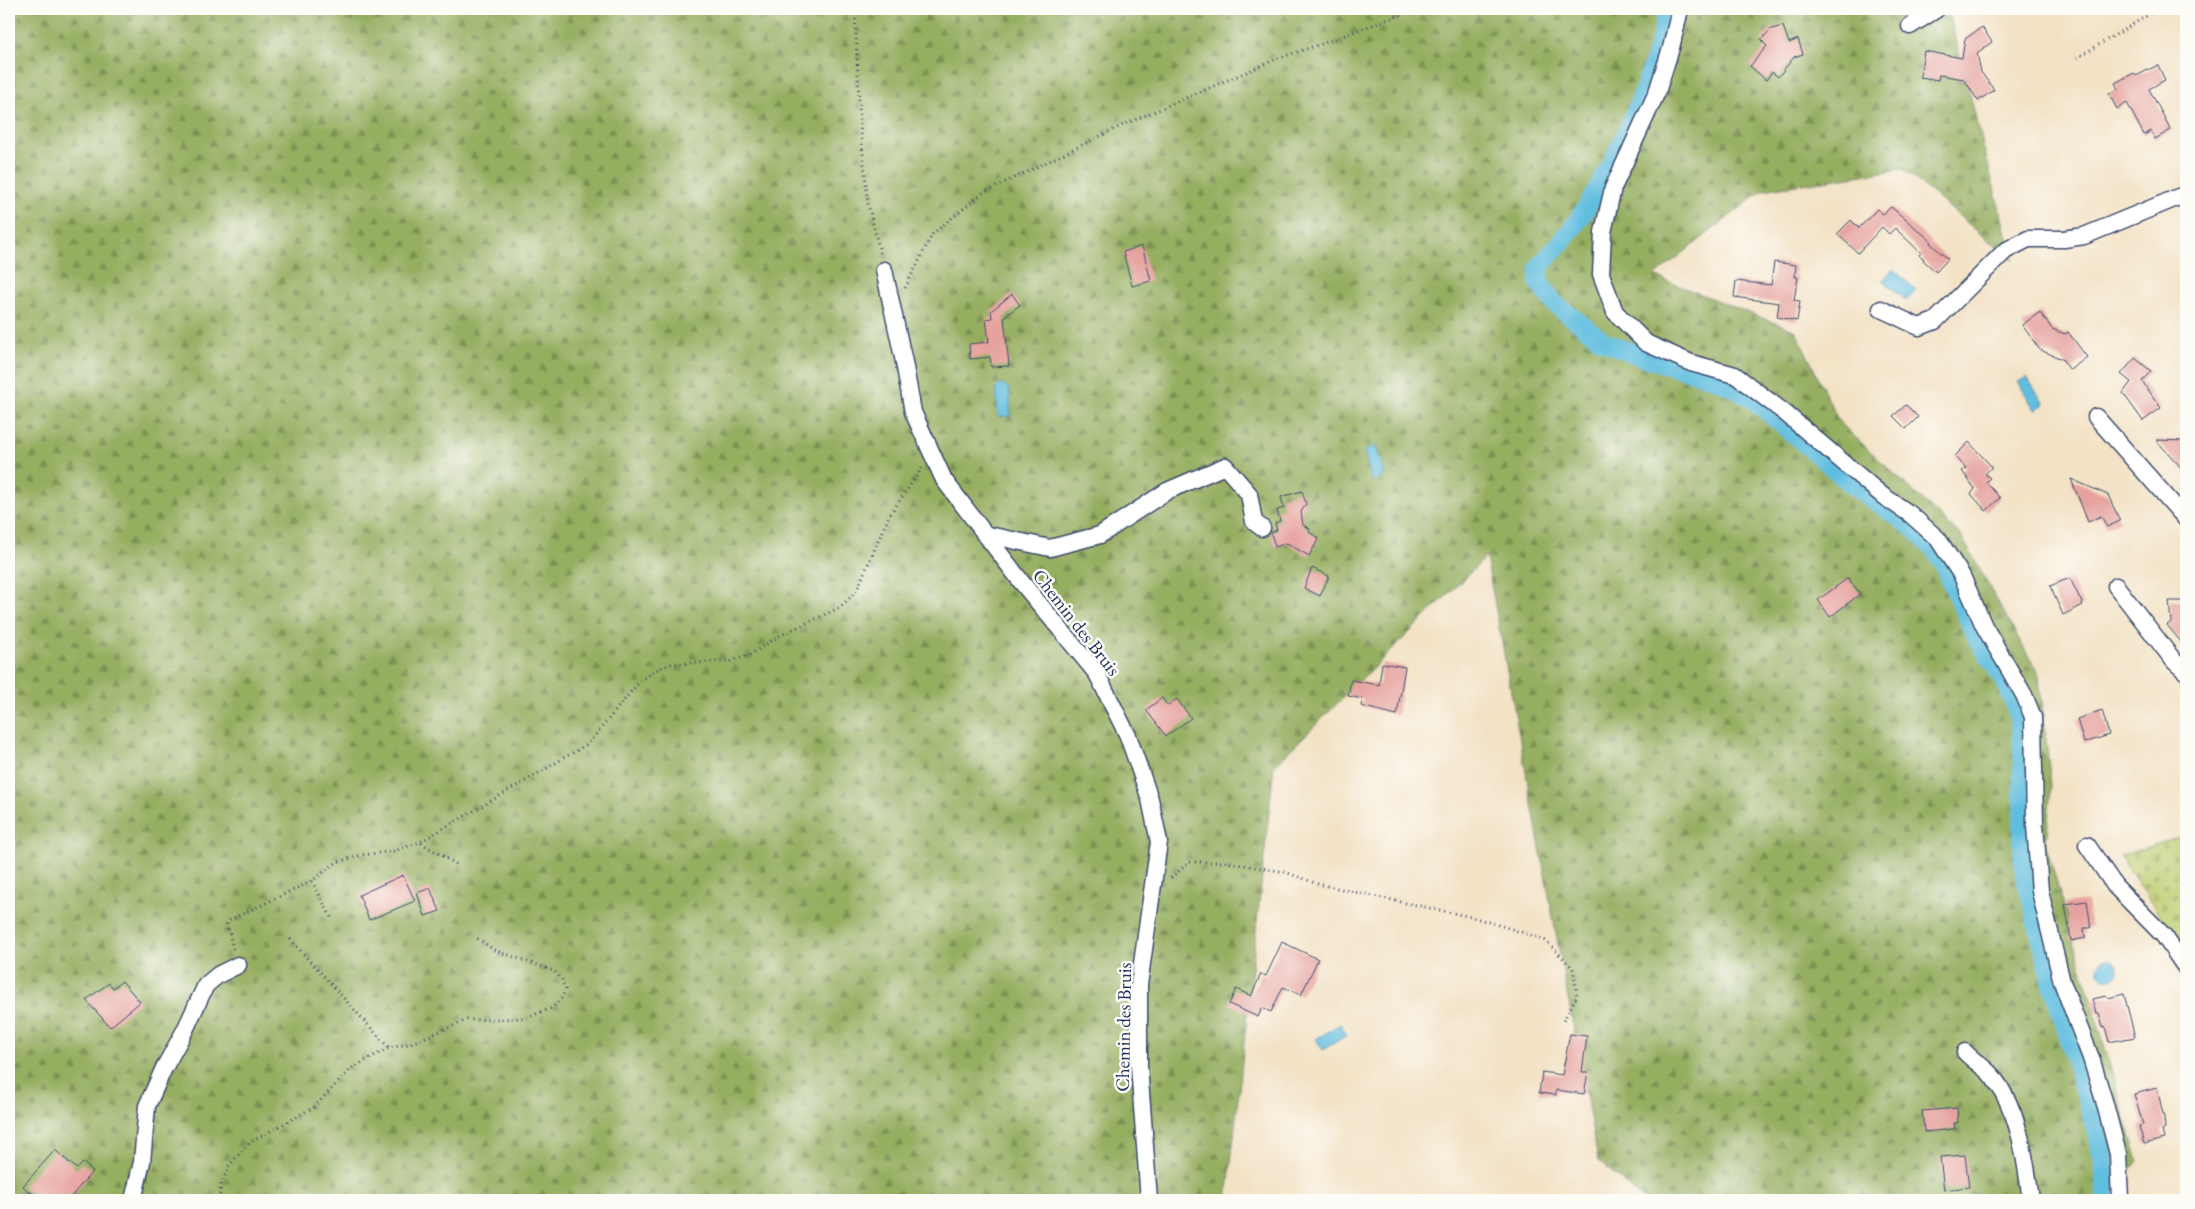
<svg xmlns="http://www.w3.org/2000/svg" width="2195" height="1209" viewBox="0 0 2195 1209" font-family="'EB Garamond',serif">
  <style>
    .forest { fill: url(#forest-firs); stroke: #586e5f }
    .cemetery { fill: url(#cemetery-stones); stroke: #6c7c65 }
    .water { fill: #61bedf; stroke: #3e769e }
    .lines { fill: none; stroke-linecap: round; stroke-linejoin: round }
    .canal { stroke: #61bedf; stroke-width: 19 }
    .building { fill: #e6a29e }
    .minor-casing { stroke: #3b4a6d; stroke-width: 19 }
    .path { stroke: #3b4a6d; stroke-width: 3; stroke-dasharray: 1 4; stroke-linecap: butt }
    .minor { stroke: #fff; stroke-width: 16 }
    .labels { text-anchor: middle; stroke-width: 5; stroke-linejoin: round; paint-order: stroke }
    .street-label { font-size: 19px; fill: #1b2f5e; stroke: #fdfcf7 }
  </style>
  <defs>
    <pattern id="forest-firs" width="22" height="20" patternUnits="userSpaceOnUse" patternTransform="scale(1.25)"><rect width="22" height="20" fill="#95ae60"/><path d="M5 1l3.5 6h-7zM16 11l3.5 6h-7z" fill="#798e52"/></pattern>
    <pattern id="cemetery-stones" width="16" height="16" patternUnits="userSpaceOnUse" patternTransform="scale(1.25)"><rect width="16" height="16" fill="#bcca6c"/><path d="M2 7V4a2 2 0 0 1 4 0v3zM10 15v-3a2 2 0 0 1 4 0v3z" fill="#a1ae60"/></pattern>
  </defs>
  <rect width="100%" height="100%" fill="#fdfcf7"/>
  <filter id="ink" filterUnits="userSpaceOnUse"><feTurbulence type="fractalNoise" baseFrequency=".02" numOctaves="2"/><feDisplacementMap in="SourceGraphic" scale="10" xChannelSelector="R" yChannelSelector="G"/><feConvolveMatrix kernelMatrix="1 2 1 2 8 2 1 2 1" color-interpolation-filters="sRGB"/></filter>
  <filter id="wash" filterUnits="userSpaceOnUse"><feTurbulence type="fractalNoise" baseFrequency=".0096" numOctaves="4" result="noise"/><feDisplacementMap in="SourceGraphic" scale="20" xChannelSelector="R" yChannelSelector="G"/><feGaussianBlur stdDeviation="1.12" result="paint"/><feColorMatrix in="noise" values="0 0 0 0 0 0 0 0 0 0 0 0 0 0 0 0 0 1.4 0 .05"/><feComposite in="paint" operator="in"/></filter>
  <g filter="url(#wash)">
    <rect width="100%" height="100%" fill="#f3e2c5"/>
    <path class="forest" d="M9 9H1948L2013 261 1903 169 1763 190 1654 276 1796 331 1839 422 1961 536 2039 675 2051 786 2046 845 2138 1161 2105 1200H1644L1598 1160 1486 557 1274 766 1227 1200H9Z"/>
    <path class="cemetery" d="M2186 835V955L2120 856Z"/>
    <path class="water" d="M1893 269 1916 290 1906 301 1883 280Z
      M2027 377 2044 404 2035 410 2018 382Z
      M1001 383 1009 388 1011 416 998 417 996 388Z
      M1376 446 1385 476 1372 481 1364 451Z
      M2098 969a10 10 0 1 1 20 0a10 10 0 1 1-20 0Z
      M1340 1024 1347 1035 1323 1050 1316 1039Z"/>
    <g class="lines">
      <path class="canal" d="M1668 9C1654 77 1618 162 1578 220 1567 237 1552 252 1539 267V283L1555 304 1603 341 1642 357 1719 380 1748 395 1855 487 1912 527 1934 549 1943 563 1975 634 2007 685 2017 711 2022 740 2023 858 2026 879 2053 986 2097 1131 2104 1160 2106 1200"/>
    </g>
    <g id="blocks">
      <path class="building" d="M1783 26 1789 43 1798 39 1803 54 1794 57 1778 77 1772 72 1766 80 1750 66 1767 46 1761 40 1771 29Z
        M1982 27 1992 42 1977 53 1981 72 1994 90 1978 101 1964 79 1939 75 1938 80 1920 77 1924 51 1962 58 1965 39Z
        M2158 65 2165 80 2149 89 2171 130 2155 139 2151 131 2144 135 2127 103 2117 109 2109 94 2118 89 2115 83 2134 73 2136 76Z
        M1891 207 1931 241 1930 243 1948 259 1936 272 1923 260 1924 259 1919 255 1921 253 1895 228 1889 234 1882 227 1858 253 1837 234 1851 220 1859 228 1877 209 1883 214Z
        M1142 246 1151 281 1132 286 1123 252Z
        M1774 262 1796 265 1795 277H1798L1794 300 1800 301 1797 321 1777 317 1779 303 1734 297 1736 281 1771 285Z
        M1012 294 1020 305 1004 317 1009 366 991 367 990 357 970 359 969 344 989 342 986 319 992 318 991 311Z
        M2040 312 2052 329 2065 334 2068 332 2087 357 2070 370 2062 359 2040 350 2022 325Z
        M2135 358 2151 371 2142 381 2161 408 2143 421 2123 393 2131 382 2121 374Z
        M1906 405 1918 417 1906 429 1893 416Z
        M2156 440 2186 441V473Z
        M1969 442 1992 467 1985 474 1990 478 1986 482 2000 498 1986 511 1971 494 1975 489 1962 471 1966 468 1955 456Z
        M2071 479 2108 495 2120 521 2107 527 2101 516 2088 522Z
        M1302 491 1306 504 1301 512 1303 525 1310 529 1309 532 1319 538 1309 556 1287 543 1275 547 1271 533 1277 530 1275 523 1280 521 1277 510 1284 508 1281 497Z
        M1312 568 1329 576 1320 596 1304 588Z
        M1848 578 1860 594 1830 617 1818 600Z
        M2070 578 2083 605 2063 615 2050 586Z
        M2169 601H2186V648L2167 625 2171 622Z
        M1382 663 1405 667 1397 715 1361 706 1363 699 1348 696 1351 680 1379 685Z
        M1162 698 1168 706 1177 699 1191 718 1166 736 1146 710Z
        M2102 710 2109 735 2084 743 2077 719Z
        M403 875 415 901 369 920 359 895Z
        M430 888 440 911 425 916 417 893Z
        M2087 901 2091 928H2084L2085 938 2071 941 2065 904Z
        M1282 942 1318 959 1301 995 1283 987 1271 1012 1262 1008 1258 1017 1229 1004 1236 989 1251 996 1261 974 1266 976Z
        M122 981 140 1002 110 1027 86 1000 109 983 113 988Z
        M2124 994 2135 1037 2109 1042 2105 1027 2103 1028 2099 1013 2096 1014 2092 999 2107 996 2108 998Z
        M1570 1034 1587 1036 1582 1072H1588L1584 1094 1556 1090V1095L1539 1093 1542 1072 1562 1075Z
        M2157 1088 2164 1118 2165 1128 2162 1130 2164 1139 2144 1144 2139 1126 2143 1125 2134 1094Z
        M1957 1108 1958 1123H1954L1955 1129 1924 1132 1922 1111Z
        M55 1150 77 1169 83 1163 93 1171 68 1200H48L28 1191 23 1186Z
        M1965 1155 1969 1187 1944 1190 1940 1157Z"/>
    </g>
  </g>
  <g filter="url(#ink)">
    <use href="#blocks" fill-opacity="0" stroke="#3b4a6d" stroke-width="1"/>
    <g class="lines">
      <g class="minor-casing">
        <path id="minor" d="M1680 9 1671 48 1657 92 1613 188 1603 232 1601 274 1615 312 1646 343 1691 363 1735 375 1785 413 1883 496 1910 514 1938 539 1962 576 1984 626 2024 695 2033 717 2035 825 2040 891 2062 982 2091 1058 2105 1104 2118 1154 2120 1200
          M1910 26 1937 9
          M884 270 904 362 913 412 944 480 1023 584 1097 674 1128 736 1150 799 1159 842 1139 985V1066L1149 1200
          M1881 309 1919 327 1935 321 2005 251 2028 239H2064L2084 236 2186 194
          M2096 417 2186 519
          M984 534 1050 548 1100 535 1167 491 1225 466 1249 494 1254 522 1262 528
          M2116 586 2174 661 2186 672
          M2087 845 2115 886 2164 936 2186 968
          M1965 1052C1973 1061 1985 1067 1993 1077 2020 1112 2025 1158 2031 1200
          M133 1200 142 1162 147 1106 164 1068 184 1032 206 985 218 975 238 965"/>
      </g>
      <path class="path" d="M855 9 860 124 868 204 881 256
        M2077 58 2158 9
        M905 288 933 233 983 193 1125 124 1279 58 1321 44 1416 9
        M421 843 458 865
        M1171 878 1189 862H1225L1285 872 1318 884 1476 918 1537 937 1546 941 1573 968 1577 996 1562 1023
        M312 881 332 919
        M290 939 389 1048 409 1044 467 1020 525 1018 552 1008 562 998 565 989 562 980 554 971 494 950 477 938
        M233 949 227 924 230 920 312 881 337 862 362 855 394 851 420 842 532 777 589 743 639 682 654 671 670 664 731 661 751 654 779 636 839 608 856 592 889 516 922 468
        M219 1200 221 1185 229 1166 249 1143 314 1107 352 1068 389 1048"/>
      <use href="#minor" class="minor"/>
    </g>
  </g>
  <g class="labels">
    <g class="street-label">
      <text transform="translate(1077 622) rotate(52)" y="7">Chemin des Bruis</text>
      <text transform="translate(1123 1027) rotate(-89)" y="7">Chemin des Bruis</text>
    </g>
  </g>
  <rect width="2195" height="1209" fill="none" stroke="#fdfcf7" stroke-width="30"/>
</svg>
